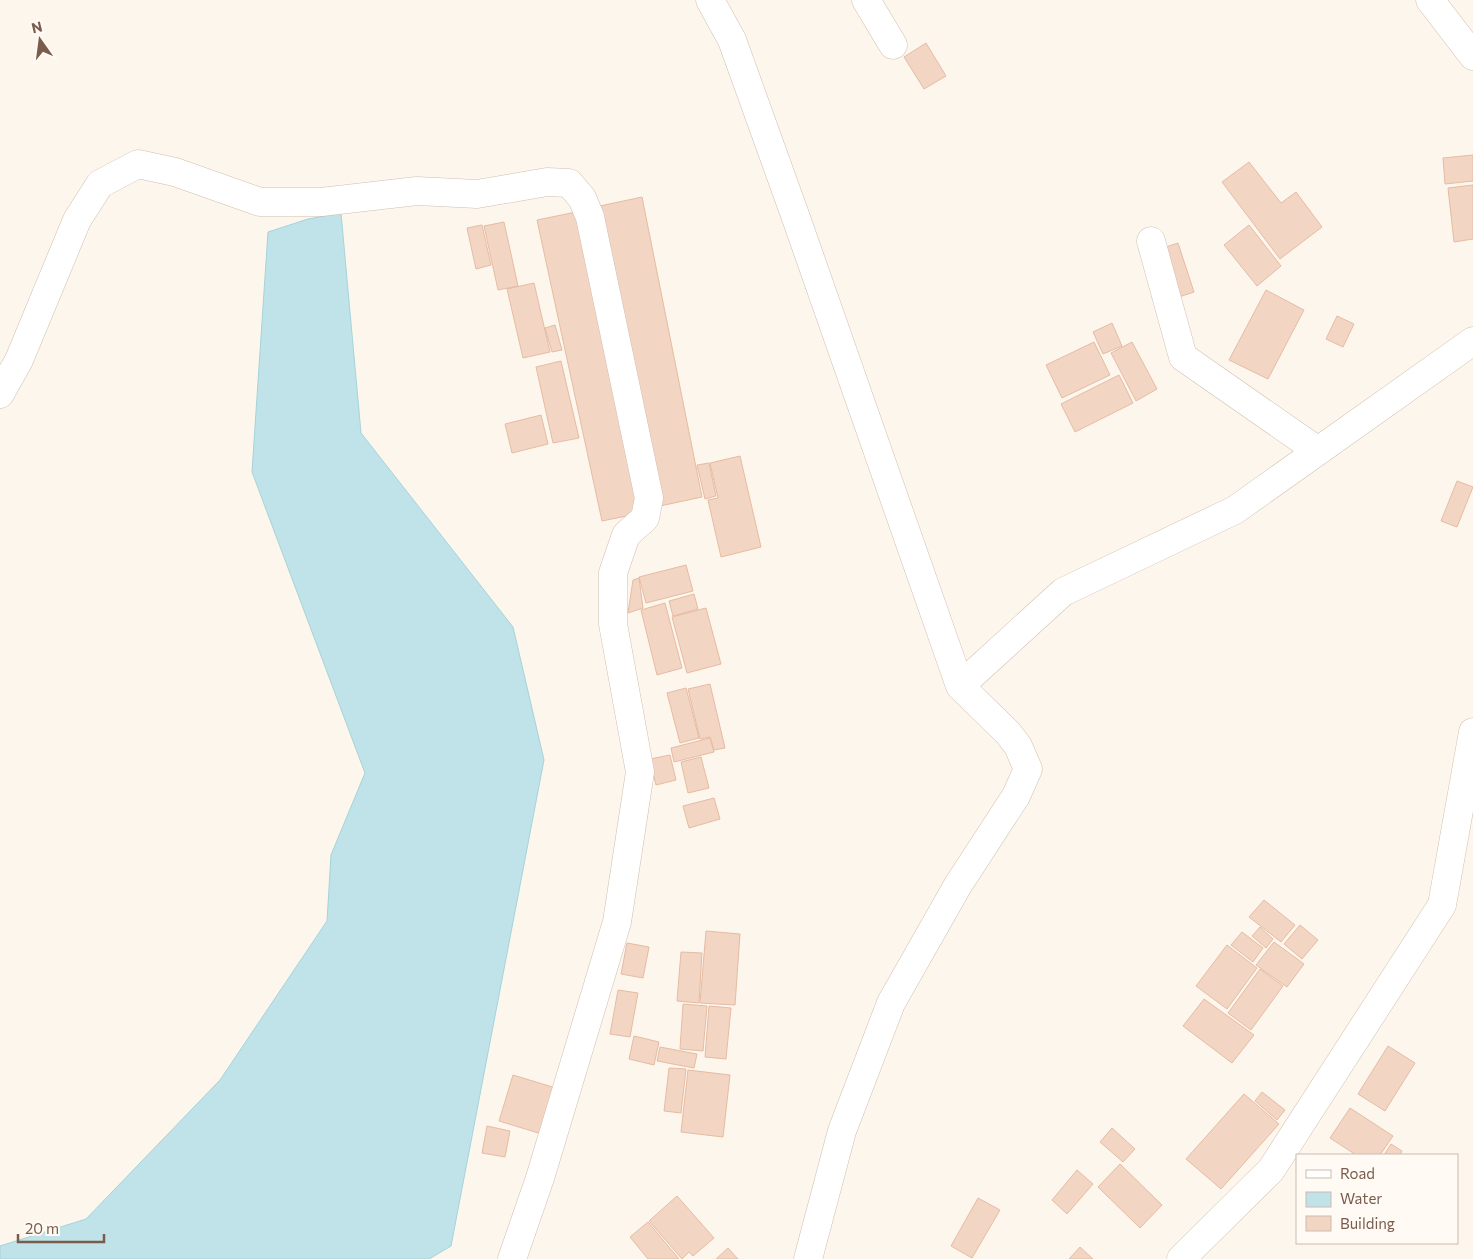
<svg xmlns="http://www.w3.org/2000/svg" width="1473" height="1259" viewBox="0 0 1473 1259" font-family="Commissioner,sans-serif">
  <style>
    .water { fill: #bfe3e8; stroke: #a5d3da }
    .building { fill: #f3d5c3; stroke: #e6bba3 }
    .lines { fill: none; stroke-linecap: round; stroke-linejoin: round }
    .street-casing { stroke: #d1beb0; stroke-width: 29 }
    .secondary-casing { stroke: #d6c0b0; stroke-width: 29 }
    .street { stroke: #fff; stroke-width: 28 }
    .secondary { stroke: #fff; stroke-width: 28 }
  </style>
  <rect width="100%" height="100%" fill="#fdf6ec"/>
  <path class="water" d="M341 213 361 433 513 627 544 760 451 1246 429 1259H0V1246L86 1219 220 1080 327 921 331 855 365 773 252 472 268 232 308 219Z"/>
  <path class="building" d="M926 43 946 76 924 89 904 57Z
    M1473 155V181L1445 184 1443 158Z
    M1249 162 1281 203 1296 192 1322 227 1280 259 1222 182Z
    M1473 185V239L1454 242 1448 188Z
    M642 197 702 497 660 506 600 206Z
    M581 211 646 512 602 521 537 220Z
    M504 222 518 286 498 290 484 226Z
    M482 225 491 265 476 269 467 228Z
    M1249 225 1281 266 1257 286 1224 245Z
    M1178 243 1194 292 1170 300 1154 251Z
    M534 283 550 352 523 358 507 289Z
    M1266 290 1304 310 1268 379 1229 360Z
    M1337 316 1354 324 1343 347 1326 339Z
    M1112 323 1122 346 1103 354 1093 332Z
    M555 325 562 350 552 352 545 328Z
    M1094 342 1110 375 1062 398 1046 365Z
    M1132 342 1157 389 1136 401 1111 353Z
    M561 361 579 438 553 443 536 367Z
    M1119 375 1133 403 1075 432 1061 404Z
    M541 415 548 444 512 453 505 424Z
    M740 456 761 547 721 557 708 500 718 498 710 463Z
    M709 463 716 496 705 499 697 465Z
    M1457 481 1473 487 1457 527 1441 521Z
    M686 565 693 591 646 603 639 577Z
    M639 578 643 608 628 613 633 580Z
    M694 594 698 609 673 616 669 601Z
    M665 603 682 668 657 675 641 610Z
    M706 608 721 664 687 673 672 617Z
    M710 684 725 748 714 750 710 737 700 739 688 689Z
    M686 688 699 738 680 743 667 693Z
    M710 738 714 752 674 762 671 748Z
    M670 755 676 780 656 785 650 759Z
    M701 757 709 788 688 793 681 762Z
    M714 798 720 819 689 828 683 806Z
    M1264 900 1295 925 1281 942 1249 917Z
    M1300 925 1318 940 1302 959 1284 944Z
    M1260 927 1273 939 1266 948 1252 936Z
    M706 931 740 934 735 1005 700 1003Z
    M1242 932 1263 948 1253 962 1231 945Z
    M1274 942 1304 964 1287 987 1256 965Z
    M627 943 649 947 643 978 621 974Z
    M1227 945 1257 968 1227 1009 1196 986Z
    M681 952 702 953 699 1003 677 1001Z
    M1260 969 1283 986 1251 1030 1228 1013Z
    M618 990 638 993 630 1037 610 1034Z
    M1204 999 1254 1035 1232 1063 1183 1026Z
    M683 1004 707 1006 703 1051 680 1049Z
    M709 1006 731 1008 726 1059 705 1057Z
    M634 1036 659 1042 654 1065 629 1059Z
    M1388 1046 1415 1063 1385 1111 1358 1094Z
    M660 1047 697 1054 694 1068 657 1061Z
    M669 1068 686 1069 681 1113 664 1111Z
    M688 1070 730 1075 723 1137 681 1132Z
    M513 1075 559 1089 545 1135 499 1121Z
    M1262 1092 1285 1110 1277 1120 1255 1101Z
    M1244 1094 1279 1124 1221 1189 1186 1159Z
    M1350 1108 1393 1136 1380 1155H1356L1330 1138Z
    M487 1126 510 1131 505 1157 482 1153Z
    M1112 1128 1135 1149 1123 1162 1100 1142Z
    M1391 1144 1402 1151 1400 1155H1384Z
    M1120 1164 1162 1205 1140 1228 1098 1187Z
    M1077 1170 1093 1184 1067 1214 1052 1200Z
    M677 1196 714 1238 693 1256 689 1252 682 1259 649 1221Z
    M978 1198 1000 1210 972 1258 951 1246Z
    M648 1222 679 1259H648L630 1237Z
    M1080 1247 1093 1259H1069Z
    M728 1248 738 1259H716Z"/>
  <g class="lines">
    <g class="street-casing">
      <path id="street" d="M710 0 732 40 795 215 960 686 1008 733 1018 746 1028 769 1016 796 958 885 891 1003 842 1131 808 1259
        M866 0 893 45
        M1430 0 1473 56
        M1151 241 1183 357 1318 451
        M0 394 19 360 77 220 100 184 138 164 175 172 260 202H321L417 191 477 194 547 182 569 183 582 198 590 217 649 498 645 518 626 535 613 573V624L640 772 617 922 540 1178 512 1259
        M960 686 1063 592 1235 510 1473 341"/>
    </g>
    <g class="secondary-casing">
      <path id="secondary" d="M1181 1259 1271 1170 1442 905 1473 732"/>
    </g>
    <use href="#street" class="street"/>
    <use href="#secondary" class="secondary"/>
  </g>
  <rect x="1296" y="1154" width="162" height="90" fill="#fffaf3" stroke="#cabbb1"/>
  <rect x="1306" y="1170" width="25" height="8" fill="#ffffff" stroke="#cabbb1"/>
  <text x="1340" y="1179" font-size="15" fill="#7a5c4d">Road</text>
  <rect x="1306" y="1192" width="25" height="15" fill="#bfe3e8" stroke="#cabbb1"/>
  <text x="1340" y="1204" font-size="15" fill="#7a5c4d">Water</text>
  <rect x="1306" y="1216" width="25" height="15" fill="#f3d5c3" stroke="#cabbb1"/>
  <text x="1340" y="1229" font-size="15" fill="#7a5c4d">Building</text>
  <g transform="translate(40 40) rotate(346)" stroke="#fffaf3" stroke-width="4" paint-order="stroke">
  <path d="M0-4L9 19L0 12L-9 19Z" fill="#7a5c4d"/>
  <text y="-8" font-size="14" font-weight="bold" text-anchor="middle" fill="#7a5c4d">N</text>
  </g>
  <path d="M18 1234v8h86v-8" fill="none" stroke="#7a5c4d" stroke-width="2.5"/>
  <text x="25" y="1234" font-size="15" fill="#7a5c4d" stroke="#fffaf3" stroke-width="4" paint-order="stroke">20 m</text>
</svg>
